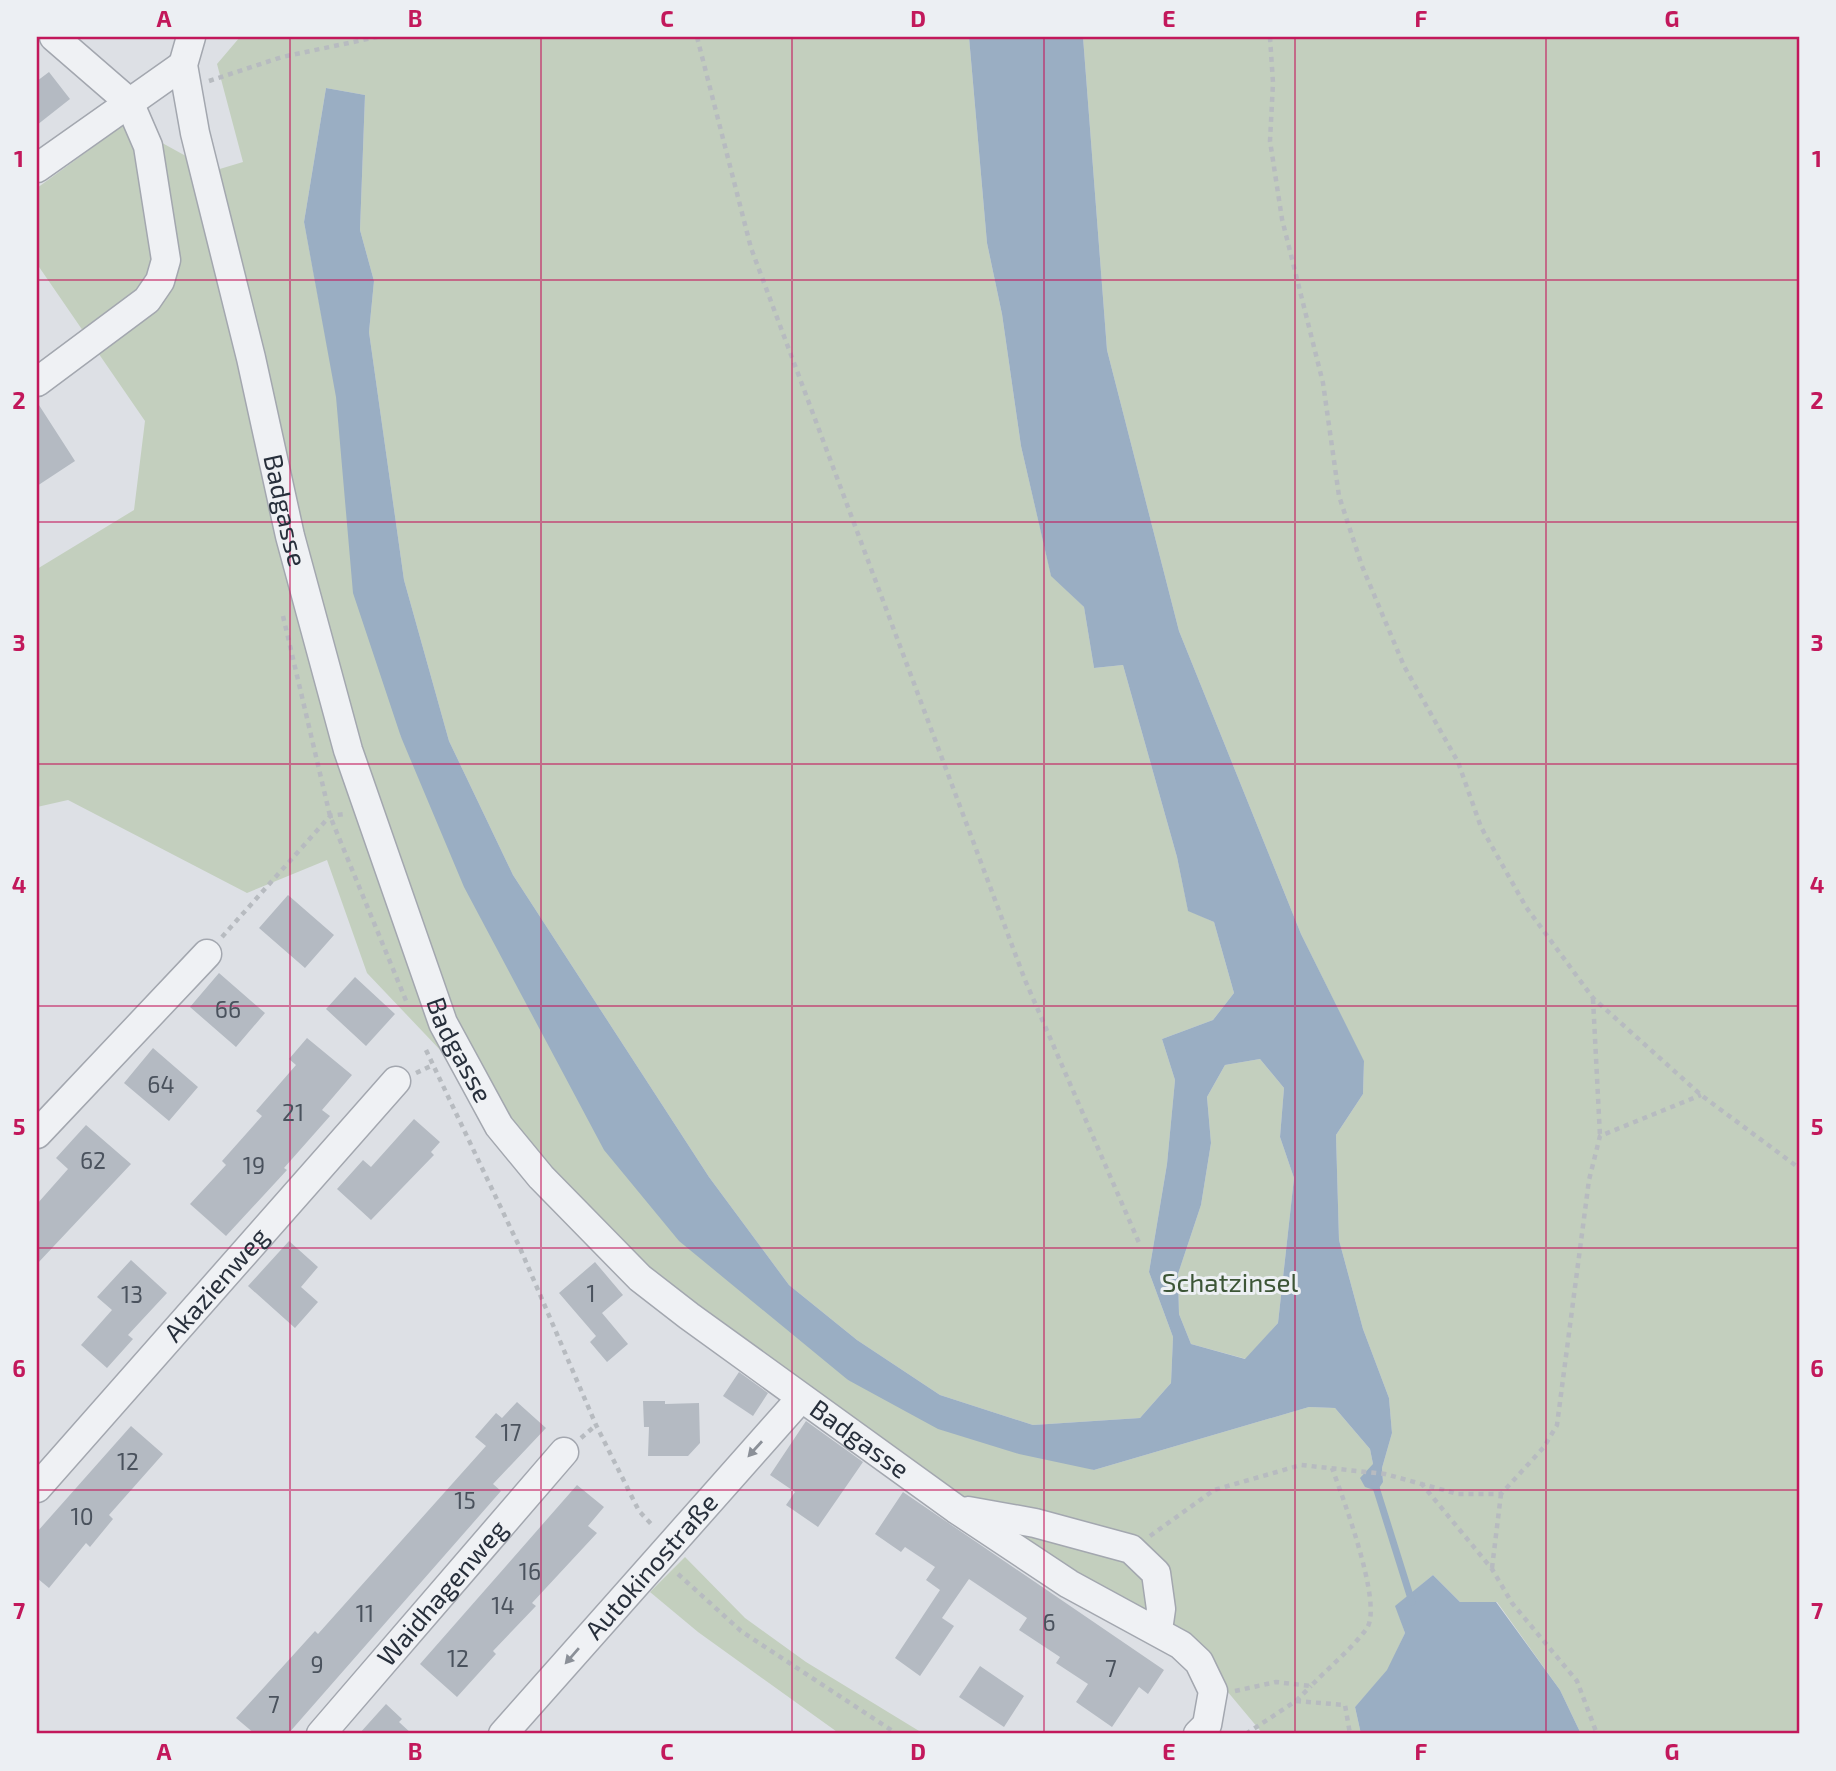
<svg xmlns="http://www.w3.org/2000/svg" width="1836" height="1771" viewBox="0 0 1836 1771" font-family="'Exo 2',sans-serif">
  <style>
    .green { fill: #c3cfbe }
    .water { fill: #9aaec3; fill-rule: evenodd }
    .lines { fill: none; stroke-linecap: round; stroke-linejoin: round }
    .stream { stroke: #9aaec3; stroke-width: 7 }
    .building { fill: #b4bac2 }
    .minor-casing { stroke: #a3a7af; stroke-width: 31 }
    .path { stroke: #b7bbc0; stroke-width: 4.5; stroke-dasharray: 5 5; stroke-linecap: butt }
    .minor { stroke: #eff1f4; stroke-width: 28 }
    .oneway { fill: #8b9098 }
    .grid { fill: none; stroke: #c2185b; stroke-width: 2; stroke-opacity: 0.55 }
    .labels { text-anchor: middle; stroke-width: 6; stroke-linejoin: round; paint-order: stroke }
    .number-label { font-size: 23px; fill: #4a525d }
    .street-label { font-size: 26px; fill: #272f3b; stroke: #eceff3 }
    .park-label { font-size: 26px; fill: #3c5536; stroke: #eceff3 }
    .neatline { fill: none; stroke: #c2185b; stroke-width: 2.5 }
    .grid-label { font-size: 23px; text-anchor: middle; font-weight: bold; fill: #c2185b }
  </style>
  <rect width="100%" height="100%" fill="#dde0e5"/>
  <path class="green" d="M240 37H969L987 243 1002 314 1021 446 1051 575 1084 607 1094 668 1123 665 1177 857 1188 910 1214 922 1234 993 1213 1020 1162 1039 1175 1080 1167 1164 1149 1272 1173 1337 1171 1383 1140 1418 1033 1425 940 1395 857 1340 789 1285 709 1177 513 875 449 741 404 580 369 332 374 281 360 230 365 95 326 88 304 222 401 737 848 1380 1094 1470 1309 1407 1335 1408 1370 1449 1373 1464 1383 1482 1382 1468 1392 1433 1389 1398 1363 1329 1339 1240 1336 1135 1363 1094 1364 1062 1301 934 1179 631 1107 350 1083 37H1799V1734H1581L1560 1690 1497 1602H1460L1433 1575 1396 1606 1405 1633 1388 1670 1355 1707 1361 1734H1263L1176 1630 1093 1593 651 1272 367 973 327 860 247 893 68 800 37 807V569L134 510 145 421 37 264V188L126 123 213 171 243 162 217 64Z
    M1260 1059 1284 1088 1280 1137 1294 1178 1278 1323 1246 1359 1191 1344 1179 1314 1178 1274 1201 1205 1211 1143 1207 1097 1225 1065Z
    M685 1557 745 1618 806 1662 924 1734H840L698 1632 650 1592Z"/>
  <path class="water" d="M969 37H1083L1107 350 1179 631 1301 934 1364 1061 1363 1094 1336 1135 1339 1240 1363 1329 1389 1398 1392 1433 1382 1468 1383 1482 1377 1491 1365 1487 1360 1478 1373 1464 1370 1449 1335 1408 1309 1407 1094 1470 1019 1454 938 1429 848 1380 679 1241 604 1150 464 887 401 737 353 593 336 397 304 222 326 88 365 95 360 230 374 281 369 332 404 580 449 741 513 875 709 1177 789 1285 857 1340 940 1395 1033 1425 1140 1418 1171 1383 1173 1337 1149 1272 1167 1164 1175 1080 1162 1039 1213 1020 1234 993 1214 922 1188 911 1177 857 1123 665 1094 668 1084 607 1051 576 1021 446 1002 314 987 243ZM1260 1059 1284 1088 1280 1137 1294 1178 1278 1323 1245 1359 1191 1344 1179 1314 1178 1274 1201 1205 1211 1143 1207 1097 1225 1065Z
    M1433 1575 1460 1602H1496L1560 1690 1581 1734H1361L1355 1707 1387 1670 1405 1633 1395 1606Z"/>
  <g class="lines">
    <path class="stream" d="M1375 1484 1412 1602"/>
  </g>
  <path class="building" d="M49 72 70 99 37 125V81Z
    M37 402 75 461 37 486Z
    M288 895 334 935 305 968 259 928Z
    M219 973 265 1013 236 1047 190 1007Z
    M355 977 395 1014 366 1046 326 1009Z
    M307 1038 352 1075 322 1110 330 1116 284 1168 287 1170 226 1236 190 1204 226 1165 222 1161 262 1116 256 1111 296 1065 289 1059Z
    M153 1048 198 1087 169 1121 124 1083Z
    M414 1119 440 1142 431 1152 434 1155 371 1220 337 1189 363 1160 371 1167Z
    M86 1125 131 1164 37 1264V1204L68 1169 56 1158Z
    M289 1241 318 1267 301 1287 318 1302 295 1328 248 1286Z
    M131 1260 167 1293 128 1335 133 1339 107 1368 81 1345 112 1310 97 1297Z
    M595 1262 623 1295 602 1313 628 1344 607 1362 590 1342 596 1336 559 1293Z
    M739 1372 768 1393 753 1416 723 1396Z
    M643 1401H665V1404L699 1403 700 1443 688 1456H648L649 1427H644Z
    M517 1402 546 1428 493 1484 501 1491 288 1734H255L236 1718 315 1631 318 1634 486 1446 475 1437 496 1413 502 1418Z
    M806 1421 863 1462 818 1527 786 1505 795 1492 770 1475Z
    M131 1426 163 1454 109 1515 113 1519 90 1547 86 1543 49 1588 37 1578V1532Z
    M577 1485 604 1507 588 1526 597 1533 532 1603 536 1606 493 1651 496 1654 457 1697 420 1664Z
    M903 1492 1164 1670 1148 1694 1139 1687 1112 1727 1076 1702 1088 1684 1056 1663 1060 1657 1019 1630 1027 1618 969 1579 942 1618 954 1626 920 1676 895 1658 940 1590 926 1580 935 1567 905 1547 901 1552 875 1534Z
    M980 1666 1024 1696 1004 1727 959 1697Z
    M386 1704 402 1719 399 1722 412 1734H359Z"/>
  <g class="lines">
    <g class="minor-casing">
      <g id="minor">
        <path id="s1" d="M191 37 183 65 195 133 251 358 290 536 348 750 443 1023 499 1126 541 1177 640 1278 689 1316 956 1509 1069 1584 1181 1645 1199 1662 1213 1691 1207 1725 1198 1734"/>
        <path d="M37 168 183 65"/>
        <path d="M37 382 147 300 160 281 166 260 148 146 129 102 54 37"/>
        <path d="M37 1134 207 954"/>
        <path id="s2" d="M37 1488 396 1081"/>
        <path d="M968 1511 1035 1523 1131 1549 1156 1573 1161 1609 1158 1630"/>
        <path id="s3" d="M321 1734 564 1452"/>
        <path id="s4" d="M503 1734 801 1398"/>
      </g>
    </g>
    <path class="path" d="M697 37 751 248 1025 980 1140 1245
      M1270 37 1273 83 1270 141 1282 219 1323 383 1339 496 1362 566 1404 666 1458 762 1481 827 1526 907 1593 998 1701 1095 1799 1168
      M209 81 282 57 377 37
      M283 616 330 816 407 1003
      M222 937 330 816 344 814
      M1593 999 1600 1136
      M426 1050 520 1248 596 1425 639 1511 654 1527
      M416 1073 433 1065
      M581 1438 596 1425
      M1421 1483 1492 1569 1512 1603 1577 1681 1597 1734
      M1150 1536 1214 1490 1301 1465 1385 1474 1458 1494H1501L1544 1447 1557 1425 1589 1180 1600 1136 1701 1095
      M1492 1568 1501 1494
      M678 1574 741 1631 897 1734
      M1235 1691 1276 1682 1311 1686C1328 1668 1352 1649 1367 1628 1383 1604 1343 1498 1332 1468
      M1296 1701 1345 1705 1350 1734
      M1246 1734 1296 1701 1311 1686"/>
    <use href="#minor" class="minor"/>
  </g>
  <defs><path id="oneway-solid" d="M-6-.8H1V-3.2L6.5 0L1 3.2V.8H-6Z" transform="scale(1.75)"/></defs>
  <g class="oneway">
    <use href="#oneway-solid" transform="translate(755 1449) rotate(132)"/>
    <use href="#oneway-solid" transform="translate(572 1656) rotate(131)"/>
  </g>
  <path class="grid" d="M290 37V1734M541 37V1734M792 37V1734M1044 37V1734M1295 37V1734M1546 37V1734M37 280H1799M37 522H1799M37 764H1799M37 1006H1799M37 1248H1799M37 1490H1799"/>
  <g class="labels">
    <g class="number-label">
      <text x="228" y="1018">66</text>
      <text x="161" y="1093">64</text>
      <text x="293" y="1121">21</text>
      <text x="93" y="1169">62</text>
      <text x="254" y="1174">19</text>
      <text x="591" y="1302">1</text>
      <text x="132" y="1303">13</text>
      <text x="511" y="1441">17</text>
      <text x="128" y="1470">12</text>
      <text x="465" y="1509">15</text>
      <text x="82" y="1525">10</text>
      <text x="530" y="1580">16</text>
      <text x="503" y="1614">14</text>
      <text x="365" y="1622">11</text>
      <text x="1049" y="1631">6</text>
      <text x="458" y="1667">12</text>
      <text x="317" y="1673">9</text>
      <text x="1111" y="1677">7</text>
      <text x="274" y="1713">7</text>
    </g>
    <g class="street-label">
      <text dy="9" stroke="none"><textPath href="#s1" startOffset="486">Badgasse</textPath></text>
      <text dy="9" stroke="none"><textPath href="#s1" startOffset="1054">Badgasse</textPath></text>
      <text dy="9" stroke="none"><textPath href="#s2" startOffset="271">Akazienweg</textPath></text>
      <text dy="9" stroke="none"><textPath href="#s1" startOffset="1620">Badgasse</textPath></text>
      <text dy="9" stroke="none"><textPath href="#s4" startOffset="224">Autokinostraße</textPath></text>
      <text dy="9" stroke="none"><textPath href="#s3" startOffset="186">Waidhagenweg</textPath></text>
    </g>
    <g class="park-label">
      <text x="1230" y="1292">Schatzinsel</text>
    </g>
  </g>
  <rect width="1836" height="1771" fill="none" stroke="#eceff3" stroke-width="77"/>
  <rect x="38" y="38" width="1760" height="1694" class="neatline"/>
  <g class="grid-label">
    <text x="164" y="27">A</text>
    <text x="415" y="27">B</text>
    <text x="667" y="27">C</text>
    <text x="918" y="27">D</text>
    <text x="1169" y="27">E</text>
    <text x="1421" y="27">F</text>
    <text x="1672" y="27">G</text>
    <text x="19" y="167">1</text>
    <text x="1817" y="167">1</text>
    <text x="19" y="409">2</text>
    <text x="1817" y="409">2</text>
    <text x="19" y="651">3</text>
    <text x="1817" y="651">3</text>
    <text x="19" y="893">4</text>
    <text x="1817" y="893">4</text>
    <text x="19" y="1135">5</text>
    <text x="1817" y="1135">5</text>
    <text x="19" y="1377">6</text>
    <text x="1817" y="1377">6</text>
    <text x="19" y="1619">7</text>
    <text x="1817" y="1619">7</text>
    <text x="164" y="1760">A</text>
    <text x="415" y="1760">B</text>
    <text x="667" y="1760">C</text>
    <text x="918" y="1760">D</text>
    <text x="1169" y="1760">E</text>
    <text x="1421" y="1760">F</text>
    <text x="1672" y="1760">G</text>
  </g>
</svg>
